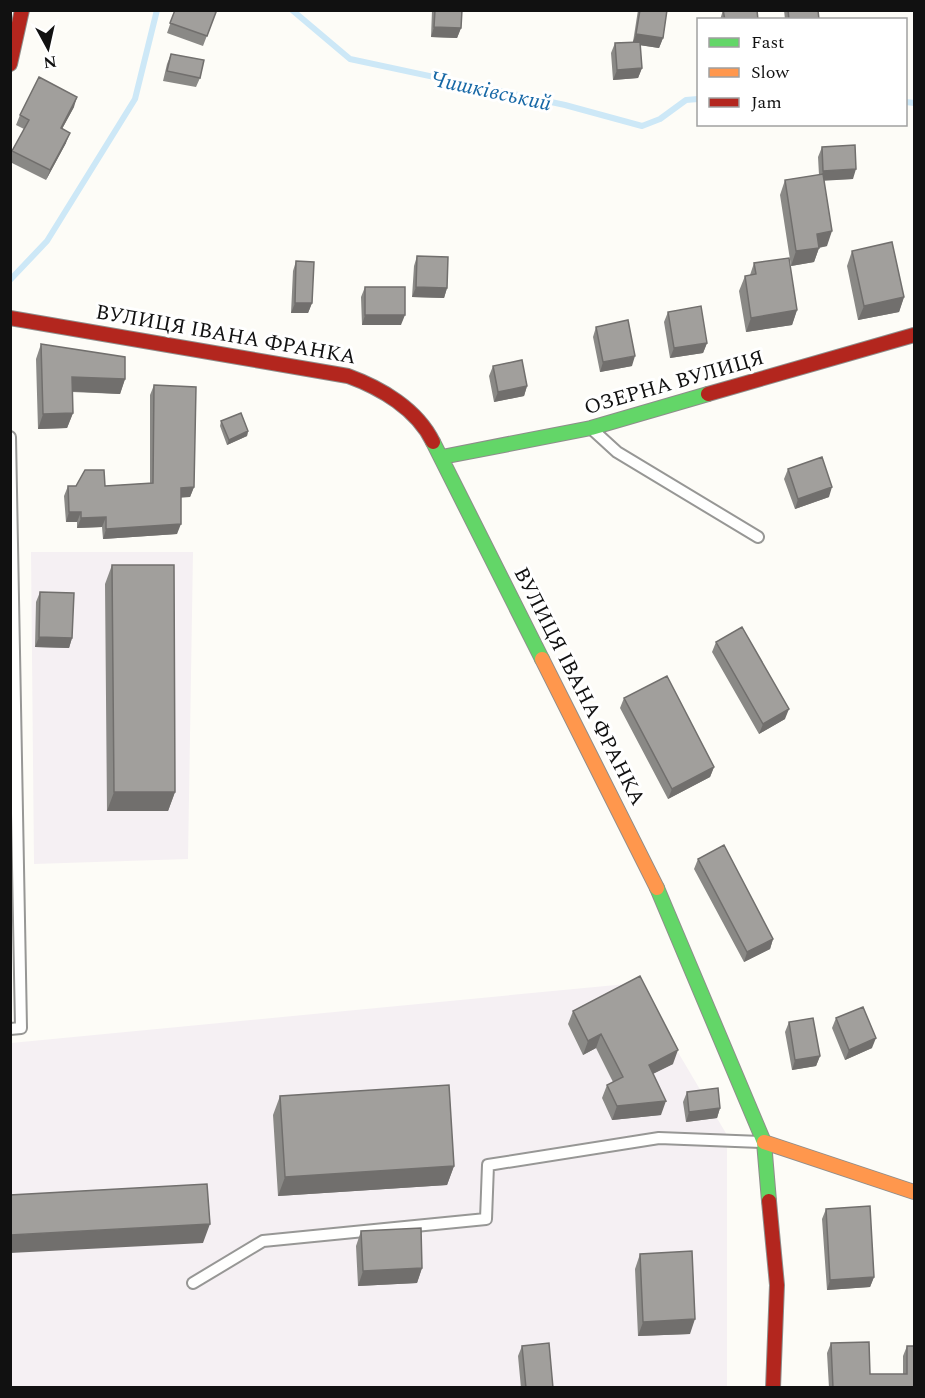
<svg xmlns="http://www.w3.org/2000/svg" width="925" height="1398" viewBox="0 0 925 1398" font-family="Spectral,serif">
  <style>
    .industrial { fill: #f5f0f3 }
    .lines { fill: none; stroke-linecap: round; stroke-linejoin: round }
    .stream { stroke: #cde8f7; stroke-width: 6 }
    .lane-casing { stroke: #979795; stroke-width: 14 }
    .fast-casing { stroke: #8e8d8b; stroke-width: 16 }
    .slow-casing { stroke: #8e8d8b; stroke-width: 16 }
    .jam-casing { stroke: #8e8d8b; stroke-width: 16 }
    .lane { stroke: #fffffe; stroke-width: 10 }
    .fast { stroke: #63d668; stroke-width: 14 }
    .slow { stroke: #ff974d; stroke-width: 14 }
    .jam { stroke: #b3261e; stroke-width: 14 }
    .wall { fill: #8a8986 }
    .shaded-wall { fill: #716f6d }
    .building { fill: #a19f9c; stroke: #716f6d; stroke-width: 1.5 }
    .labels { text-anchor: middle; stroke-width: 6; stroke-linejoin: round; paint-order: stroke }
    .street-label { font-size: 21px; fill: #111; stroke: #fff }
    .water-label { font-size: 22px; font-style: italic; fill: #1768a6; stroke: #fff }
  </style>
  <rect width="100%" height="100%" fill="#fdfcf7"/>
  <path class="industrial" d="M31 552H193L188 859 34 864Z
    M637 983 727 1135V1387L11 1388V1043Z"/>
  <g class="lines">
    <path class="stream" d="M292 10 350 59 565 105 642 126 660 119 686 100 698 99
      M906 102 914 103
      M10 280 47 241 135 99 157 10"/>
    <g class="lane-casing">
      <path id="lane" d="M594 431 617 452 758 537
        M10 437 21 1028 10 1029
        M193 1283 263 1241 486 1219 488 1165 659 1138 761 1142"/>
    </g>
    <g class="fast-casing">
      <path id="fast" d="M433 442 542 659
        M442 457 591 428 708 394
        M657 888 764 1142 769 1201"/>
    </g>
    <g class="slow-casing">
      <path id="slow" d="M542 659 657 888
        M764 1142 914 1192"/>
    </g>
    <g class="jam-casing">
      <path id="jam" d="M10 64 22 10
        M10 318 348 376C381 388 417 409 433 442
        M708 394 914 335
        M769 1201 777 1285 773 1388"/>
    </g>
    <use href="#lane" class="lane"/>
    <use href="#fast" class="fast"/>
    <use href="#slow" class="slow"/>
    <use href="#jam" class="jam"/>
  </g>
  <path class="wall" d="M175 10 216 12 203 46 167 33Z
    M432 10H462L461 28 457 38 431 37Z
    M638 10H667L663 38 659 48 640 45 642 68 638 78 613 80 611 53 615 43 633 42Z
    M723 10H757L758 20H720Z
    M784 10H818L819 20H785Z
    M171 54 200 78 196 87 163 81 167 64Z
    M74 107 62 129 66 143 46 180 10 162V156L12 151 24 129 16 125 20 115Z
    M822 147 853 179 824 180 827 246 819 248 814 262 791 266 780 195 785 180 819 175 818 157Z
    M852 251 904 297 899 312 858 320 847 266Z
    M417 256 447 288 444 298 412 297 414 266Z
    M296 261 312 303 308 313H291L293 271Z
    M754 263 797 310 792 325 746 332 739 291 745 276 750 275Z
    M365 287 401 325H362L361 297Z
    M668 312 707 343 703 353 670 358 664 322Z
    M596 327 632 366 600 372 593 337Z
    M41 344 125 379 120 394 72 392 73 413 67 428 38 429 36 359Z
    M493 366 527 386 524 396 494 402 489 376Z
    M154 385 194 487 190 497H181L177 534 103 539 102 527 77 528V522H66L64 496 68 486H105L150 483V395Z
    M221 421 248 431 247 436 227 445 220 426Z
    M788 469 829 497 795 509 784 479Z
    M112 565 175 792 168 811H107L105 584Z
    M40 592 72 638 69 648 35 647 36 602Z
    M716 642 785 719 759 734 712 652Z
    M624 698 714 767 710 777 668 799 620 708Z
    M698 859 773 939 770 949 744 962 694 869Z
    M573 1011 673 1064 653 1074 661 1115 612 1120 602 1098 607 1085 613 1082 596 1048 583 1055 568 1024Z
    M836 1018 872 1048 845 1060 832 1028Z
    M789 1022 820 1056 816 1066 792 1070 785 1032Z
    M687 1092 720 1108 717 1118 686 1122 683 1102Z
    M280 1096 454 1166 447 1185 278 1196 273 1115Z
    M826 1209 874 1277 870 1287 827 1290 822 1219Z
    M361 1231 422 1268 417 1283 358 1286 356 1246Z
    M640 1254 690 1334 638 1336 635 1269Z
    M831 1343 870 1374H903V1356L907 1346 915 1388H829L827 1353Z
    M522 1346 553 1388H521L518 1356Z"/>
  <path class="shaded-wall" d="M434 27 461 28 457 38 431 37Z
    M636 34 663 38 659 48 632 44Z
    M642 68 638 78 613 80 617 70Z
    M77 97 74 107 57 138 61 128Z
    M70 133 66 143 46 180 50 170Z
    M856 169 853 179 820 181 823 171Z
    M832 231 827 246 811 249 817 234Z
    M819 248 814 262 791 266 796 251Z
    M416 287 447 288 444 298 412 297Z
    M904 297 899 312 858 320 864 306Z
    M295 303H312L308 313H291Z
    M797 310 792 325 746 332 751 318Z
    M365 315H405L401 325H362Z
    M707 343 703 353 670 358 674 348Z
    M635 356 632 366 600 372 603 362Z
    M72 377 125 379 120 394 66 391Z
    M527 386 524 396 494 402 498 392Z
    M73 413 67 428 38 429 43 414Z
    M248 431 247 436 227 445 229 440Z
    M194 487 190 497 177 498 181 488Z
    M832 487 829 497 795 509 798 499Z
    M69 512H81L77 522H66Z
    M106 517 102 527 77 528 81 518Z
    M181 524 177 534 103 539 106 529Z
    M39 637 72 638 69 648 35 647Z
    M789 709 785 719 759 734 763 724Z
    M714 767 710 777 668 799 672 789Z
    M114 792H175L168 811H107Z
    M773 939 770 949 744 962 747 952Z
    M601 1034 596 1048 583 1055 588 1041Z
    M876 1038 872 1048 845 1060 849 1050Z
    M678 1050 673 1064 644 1078 649 1065Z
    M820 1056 816 1066 792 1070 795 1060Z
    M666 1101 661 1115 612 1120 617 1106Z
    M720 1108 717 1118 686 1122 689 1112Z
    M454 1166 447 1185 278 1196 285 1177Z
    M210 1224 203 1243 10 1253V1235Z
    M422 1268 417 1283 358 1286 363 1271Z
    M874 1277 870 1287 827 1290 830 1280Z
    M695 1319 690 1334 638 1336 643 1322Z"/>
  <path class="building" d="M175 10H212L216 12 207 36 170 23Z
    M435 10H462L461 28 434 27Z
    M640 10H667L663 38 636 34Z
    M723 10H757L758 20H725Z
    M788 10H818L819 20H789Z
    M640 42 642 68 617 70 615 43Z
    M171 54 204 60 200 78 167 71Z
    M39 77 77 97 61 128 70 133 50 170 12 151 29 120 20 115Z
    M855 145 856 169 823 171 822 147Z
    M823 174 832 231 817 234 819 248 796 251 785 180Z
    M892 242 904 297 864 306 852 251Z
    M417 256 448 257 447 288 416 287Z
    M789 258 797 310 751 318 745 276 756 274 754 263Z
    M296 261 314 262 312 303H295Z
    M365 287H405V315H365Z
    M701 306 707 343 674 348 668 312Z
    M628 320 635 356 603 362 596 327Z
    M41 344 125 357V379L72 377 73 413 43 414Z
    M522 360 527 386 498 392 493 366Z
    M154 385 196 387 194 487 181 488V524L106 529V517L81 518V512H69L68 486H76L85 470H104L105 486 153 483Z
    M241 413 248 431 229 440 221 421Z
    M822 457 832 487 798 499 788 469Z
    M112 565H174L175 792H114Z
    M40 592 74 593 72 638 39 637Z
    M742 627 789 709 763 724 716 642Z
    M667 676 714 767 672 789 624 698Z
    M724 845 773 939 747 952 698 859Z
    M640 976 678 1050 649 1065 666 1101 617 1106 607 1085 623 1077 601 1034 588 1041 573 1011Z
    M863 1007 876 1038 849 1050 836 1018Z
    M813 1018 820 1056 795 1060 789 1022Z
    M449 1085 454 1166 285 1177 280 1096Z
    M718 1088 720 1108 689 1112 687 1092Z
    M207 1184 210 1224 10 1235V1195Z
    M870 1206 874 1277 830 1280 826 1209Z
    M421 1228 422 1268 363 1271 361 1231Z
    M692 1251 695 1319 643 1322 640 1254Z
    M869 1342 870 1374H907V1346H915V1388H833L831 1343Z
    M549 1343 553 1388H526L522 1346Z"/>
  <g class="labels">
    <g class="street-label">
      <text transform="translate(226 334) rotate(10)" y="7">ВУЛИЦЯ ІВАНА ФРАНКА</text>
      <text transform="translate(674 382) rotate(-16)" y="7">ОЗЕРНА ВУЛИЦЯ</text>
      <text transform="translate(580 686) rotate(63)" y="7">ВУЛИЦЯ ІВАНА ФРАНКА</text>
    </g>
    <g class="water-label">
      <text transform="translate(491 90) rotate(12)" y="8">Чишківський</text>
    </g>
  </g>
  <rect width="925" height="1398" fill="none" stroke="#111111" stroke-width="24"/>
  <rect x="697" y="18" width="210" height="108" fill="#ffffff" stroke="#a0a0a0" stroke-width="1.5"/>
  <rect x="709" y="38" width="30" height="9" fill="#63d668" stroke="#a0a0a0" stroke-width="1.5"/>
  <text x="751" y="48" font-size="18" fill="#111111">Fast</text>
  <rect x="709" y="68" width="30" height="9" fill="#ff974d" stroke="#a0a0a0" stroke-width="1.5"/>
  <text x="751" y="78" font-size="18" fill="#111111">Slow</text>
  <rect x="709" y="98" width="30" height="9" fill="#b3261e" stroke="#a0a0a0" stroke-width="1.5"/>
  <text x="751" y="108" font-size="18" fill="#111111">Jam</text>
  <g transform="translate(48 48) rotate(172)" stroke="#ffffff" stroke-width="4.5" paint-order="stroke">
  <path d="M0-4.5L10 22L0 15L-10 22Z" fill="#111111"/>
  <text y="-9" font-size="16" font-weight="bold" text-anchor="middle" fill="#111111">N</text>
  </g>
</svg>
